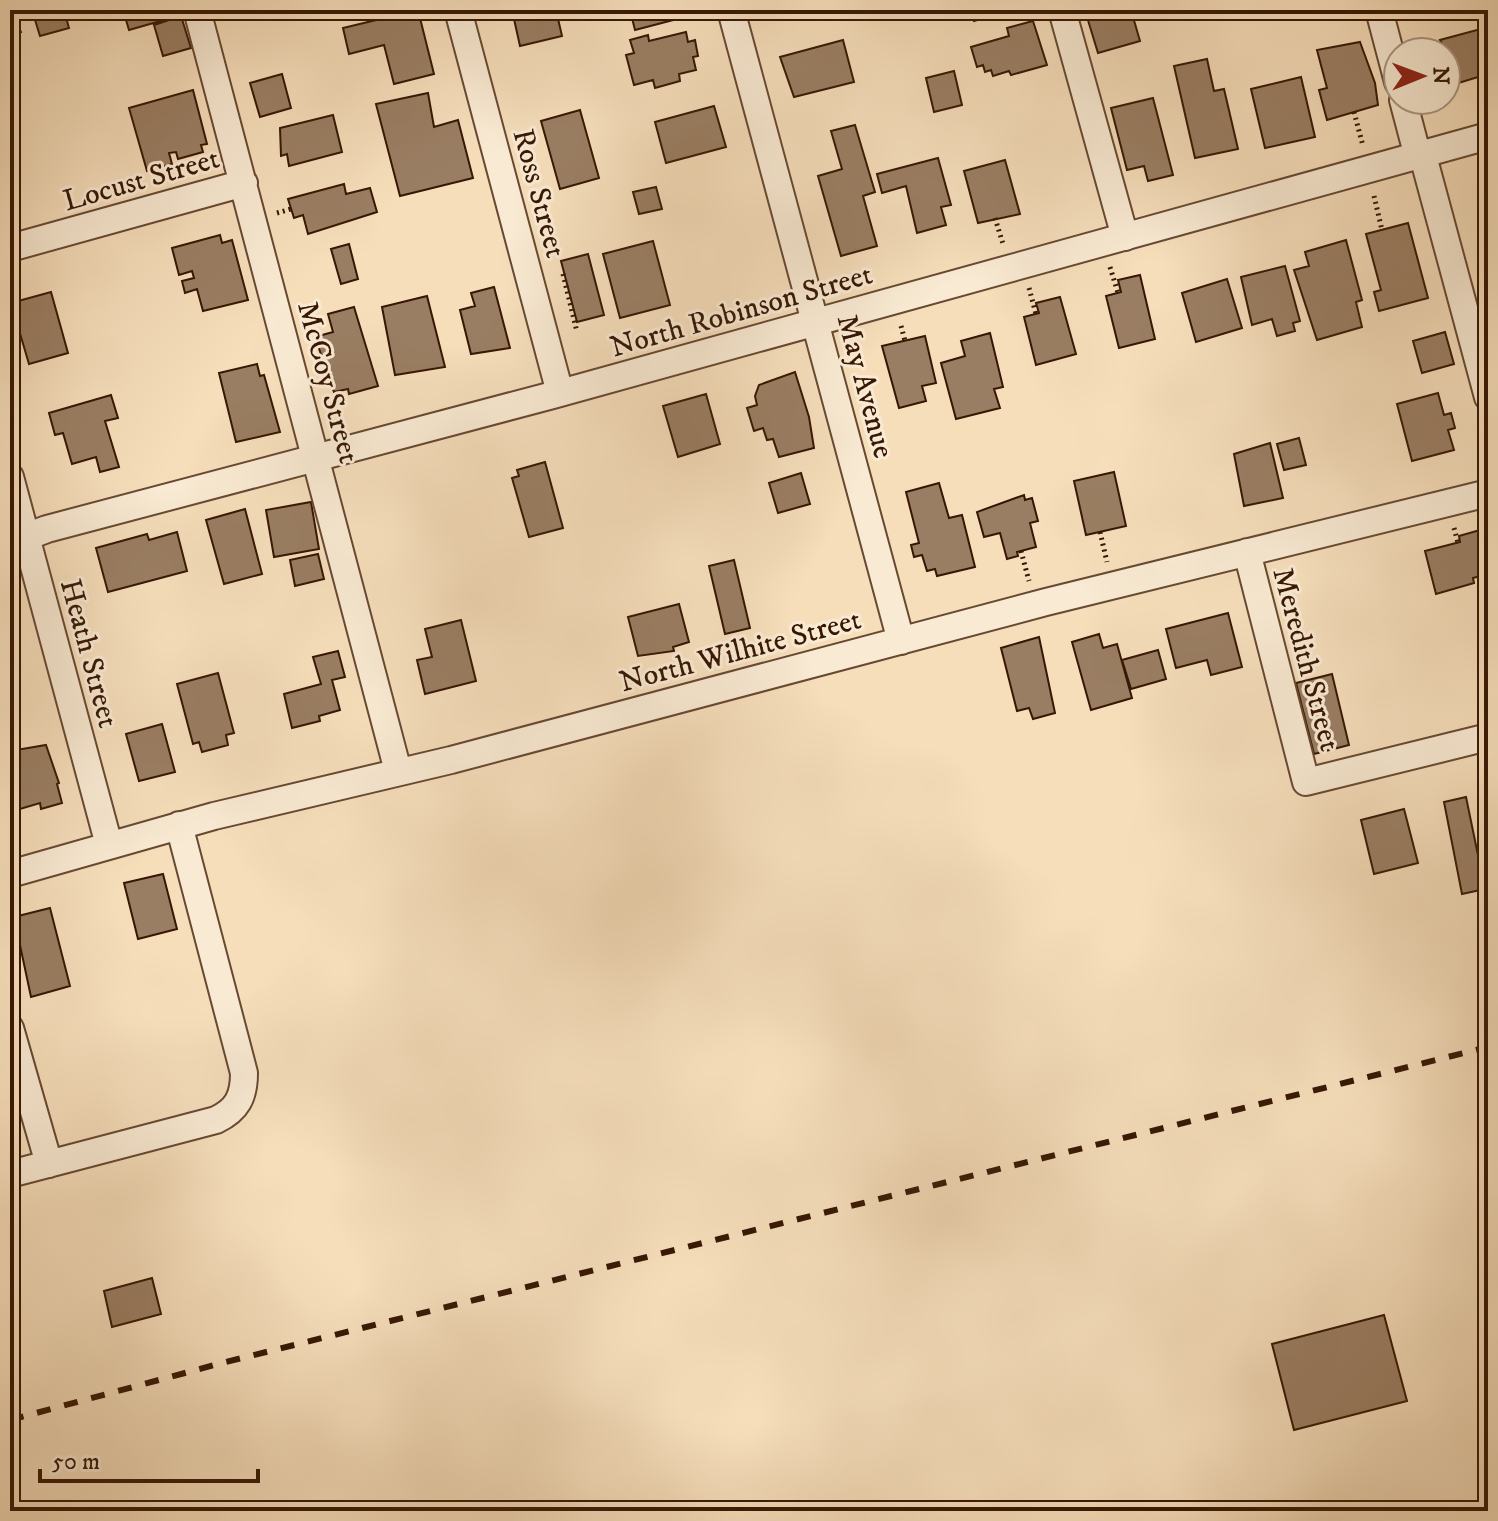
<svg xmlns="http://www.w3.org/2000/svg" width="1498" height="1521" viewBox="0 0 1498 1521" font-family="'IM FELL DW Pica',serif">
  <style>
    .building { fill: #9a7e63; stroke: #371704; stroke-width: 2 }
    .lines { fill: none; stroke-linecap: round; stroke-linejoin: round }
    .street-casing { stroke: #674932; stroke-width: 30 }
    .path { stroke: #371704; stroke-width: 5; stroke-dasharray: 2 4; stroke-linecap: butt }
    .street { stroke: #f9ead3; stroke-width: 26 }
    .rail { stroke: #371704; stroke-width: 6; stroke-dasharray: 14 14; stroke-linecap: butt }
    .labels { text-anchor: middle; stroke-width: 6; stroke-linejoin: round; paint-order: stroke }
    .street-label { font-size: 30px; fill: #371704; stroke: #f9ead3 }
  </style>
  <rect width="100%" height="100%" fill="#f6debb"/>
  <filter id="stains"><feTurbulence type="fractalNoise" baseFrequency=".0025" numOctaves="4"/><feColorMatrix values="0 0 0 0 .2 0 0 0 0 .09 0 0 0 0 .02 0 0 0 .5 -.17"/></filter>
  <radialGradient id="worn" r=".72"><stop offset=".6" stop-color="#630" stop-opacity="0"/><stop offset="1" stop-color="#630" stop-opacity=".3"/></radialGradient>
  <path class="building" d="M10 10 21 32 10 38Z
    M32 10H64L69 28 40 36Z
    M123 10H176L178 16 129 30Z
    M418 10 434 74 394 84 384 45 349 54 343 28Z
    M512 10H556L562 36 520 46Z
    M630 10H679L681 18 635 30Z
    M970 10H1012L974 21Z
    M1108 10H1131L1140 41 1098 53 1087 17Z
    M181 16 191 48 163 56 154 25Z
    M1033 21 1047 65 1011 75 1009 71 993 76 991 70 985 72 983 65 977 67 971 47 1009 36 1007 28Z
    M1488 27V74L1452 85 1446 52 1440 40Z
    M686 32 688 42 695 40 698 56 693 57 696 70 679 74 680 81 655 88 653 80 634 85 626 55 634 53 630 40 648 35 649 41Z
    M843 40 854 82 794 97 780 57Z
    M1360 42 1375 83 1378 105 1327 120 1319 90 1327 88 1317 50Z
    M1207 59 1214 91 1224 89 1238 149 1195 158 1174 66Z
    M954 71 962 105 934 112 926 78Z
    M282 74 291 108 260 117 250 83Z
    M1301 77 1315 137 1265 148 1251 89Z
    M193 90 207 144 201 145 203 152 178 159 176 152 169 153 172 164 147 171 129 108Z
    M428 93 434 127 458 120 473 178 400 196 376 104Z
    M1153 98 1173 175 1148 181 1144 166 1127 170 1111 108Z
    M714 106 726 147 666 163 655 122Z
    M580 110 599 178 560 189 541 121Z
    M333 115 342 152 289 166 287 154 281 156 280 128Z
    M855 125 875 192 863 196 877 246 841 256 818 176 842 169 831 131Z
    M938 158 951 205 941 207 946 225 917 233 906 186 882 193 877 174Z
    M1005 160 1020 214 978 223 964 171Z
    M344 184 346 194 370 188 377 212 308 234 303 215 294 218 288 199Z
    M656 187 662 209 639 214 633 192Z
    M1408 223 1428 298 1379 311 1374 292 1381 290 1366 234Z
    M220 235 222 243 232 240 248 300 203 311 197 289 185 293 182 281 194 278 192 271 179 275 172 248Z
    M1346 240 1362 300 1356 302 1362 327 1317 340 1294 270 1309 266 1305 252Z
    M653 241 670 305 620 318 603 254Z
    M349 244 358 279 341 284 331 249Z
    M1488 248V285L1480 257 1484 256 1482 250Z
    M588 254 604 315 577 322 561 261Z
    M1285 266 1300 321 1293 323 1295 331 1277 336 1272 319 1252 325 1241 277Z
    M1140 275 1155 339 1119 348 1106 296 1121 292 1118 280Z
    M1227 279 1242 328 1196 342 1182 293Z
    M494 287 510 348 471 354 460 310 475 306 471 293Z
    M51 292 68 353 29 364 11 303Z
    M427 296 445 367 395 375 382 307Z
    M1060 297 1076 354 1036 365 1024 317 1039 313 1036 303Z
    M354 307 378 386 349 394 348 389 334 392 315 337 333 332 328 314Z
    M1445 332 1454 364 1422 373 1413 341Z
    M990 333 1003 387 994 389 1000 408 956 419 941 363 965 356 961 341Z
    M925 336 936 383 922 386 926 401 899 408 882 346Z
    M257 364 260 376 264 375 280 432 236 442 219 373Z
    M795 372 809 417 814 448 779 457 773 439 767 440 763 428 754 431 747 408 757 405 755 396 759 385Z
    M1438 393 1444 415 1451 413 1455 428 1448 430 1454 450 1412 461 1397 404Z
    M706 394 720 444 678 457 663 406Z
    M111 395 118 418 105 421 119 467 100 472 96 457 72 464 63 433 55 435 49 413Z
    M1299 438 1306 465 1284 470 1277 444Z
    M1270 443 1283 498 1244 506 1234 454Z
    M545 462 563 528 529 537 512 478 519 476 517 470Z
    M1114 472 1126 526 1086 535 1074 481Z
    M801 473 810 504 778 513 769 483Z
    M939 483 949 518 962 515 975 567 937 576 935 569 927 571 922 555 914 557 911 545 919 543 906 492Z
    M1024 495 1025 500 1032 498 1038 521 1030 523 1036 547 1017 552 1018 556 1007 559 1000 533 984 537 977 512Z
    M311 502 319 549 274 557 266 510Z
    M245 509 262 574 224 584 206 520Z
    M1480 530 1488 574 1473 578 1474 583 1436 594 1425 551 1460 542 1459 536Z
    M177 532 187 571 108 592 96 548 147 534 149 540Z
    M318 554 324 579 295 586 290 560Z
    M734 560 750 628 725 634 709 566Z
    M679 604 689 642 673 647 674 651 638 656 628 617Z
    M10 606 19 639 10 641Z
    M1228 613 1242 667 1211 675 1207 660 1176 668 1166 629Z
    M461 620 476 681 425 694 417 660 432 657 425 629Z
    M1099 634 1103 648 1117 644 1132 698 1091 710 1072 642Z
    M1039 637 1055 713 1033 719 1029 708 1017 711 1001 648Z
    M1158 650 1166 679 1131 689 1122 660Z
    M338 651 345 677 332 680 340 710 319 716 320 721 292 728 284 694 321 684 313 657Z
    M218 673 234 733 226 735 228 745 202 752 199 742 193 744 177 684Z
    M1332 674 1349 745 1314 754 1296 683Z
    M10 702 18 734 10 736Z
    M162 724 175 772 139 781 126 734Z
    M46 745 59 783 57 784 62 803 41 809 40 803 10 812V751Z
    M1466 797 1485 889 1462 894 1444 802Z
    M1404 809 1418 863 1374 874 1361 820Z
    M163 874 177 929 138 939 124 883Z
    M50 908 70 986 31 997 14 917Z
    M152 1278 161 1314 112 1327 104 1291Z
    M1384 1315 1407 1401 1294 1430 1272 1344Z"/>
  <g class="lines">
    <g class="street-casing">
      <path id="street" d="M197 10 398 771
        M458 10 560 393
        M731 10 901 641
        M1062 10 1125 237
        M1379 10 1398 82
        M1403 100 1418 157
        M1423 156 1488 397
        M10 248 244 183
        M10 477 109 845
        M10 543 47 529 553 395 1488 136
        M1247 552 1306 782 1488 737
        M10 874 214 816 451 760 1046 602 1488 493
        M10 1028 49 1164
        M10 1174 216 1120C237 1110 244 1097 244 1073L179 825"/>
    </g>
    <path class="path" d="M1354 112 1363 146
      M1374 196 1382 230
      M277 213 291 209
      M995 218 1003 244
      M1110 267 1118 293
      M563 274 577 332
      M1029 288 1036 314
      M901 326 905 341
      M1454 528 1458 543
      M1100 532 1107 562
      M1021 551 1029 581"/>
    <use href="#street" class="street"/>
    <path class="rail" d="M10 1420 222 1363 1488 1047"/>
  </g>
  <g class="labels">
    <g class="street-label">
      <text transform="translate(141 179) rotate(-16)" y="10">Locust Street</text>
      <text transform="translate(540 193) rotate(75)" y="10">Ross Street</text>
      <text transform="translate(741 310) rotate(-16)" y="10">North Robinson Street</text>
      <text transform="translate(329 382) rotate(75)" y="10">McCoy Street</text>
      <text transform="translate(866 386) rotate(75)" y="10">May Avenue</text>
      <text transform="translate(740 650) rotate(-15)" y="10">North Wilhite Street</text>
      <text transform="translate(90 653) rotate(75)" y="10">Heath Street</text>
      <text transform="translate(1307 659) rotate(75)" y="10">Meredith Street</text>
    </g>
  </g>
  <rect width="1498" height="1521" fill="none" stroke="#f6debb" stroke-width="40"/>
  <rect x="12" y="12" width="1474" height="1497" fill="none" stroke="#371704" stroke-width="4"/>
  <rect x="20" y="20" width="1458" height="1481" fill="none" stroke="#371704" stroke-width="2"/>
  <g transform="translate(1422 76) rotate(89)"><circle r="38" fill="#f9ead3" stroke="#ab9680" stroke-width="2"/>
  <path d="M0-6L14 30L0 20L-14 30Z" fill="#8f2418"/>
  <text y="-12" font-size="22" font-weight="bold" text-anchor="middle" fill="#371704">N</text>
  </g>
  <path d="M40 1469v12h218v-12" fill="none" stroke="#371704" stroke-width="4"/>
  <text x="52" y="1469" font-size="24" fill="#371704" stroke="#f9ead3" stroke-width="6" paint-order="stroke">50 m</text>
  <rect width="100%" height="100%" filter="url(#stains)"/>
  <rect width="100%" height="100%" fill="url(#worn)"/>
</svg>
